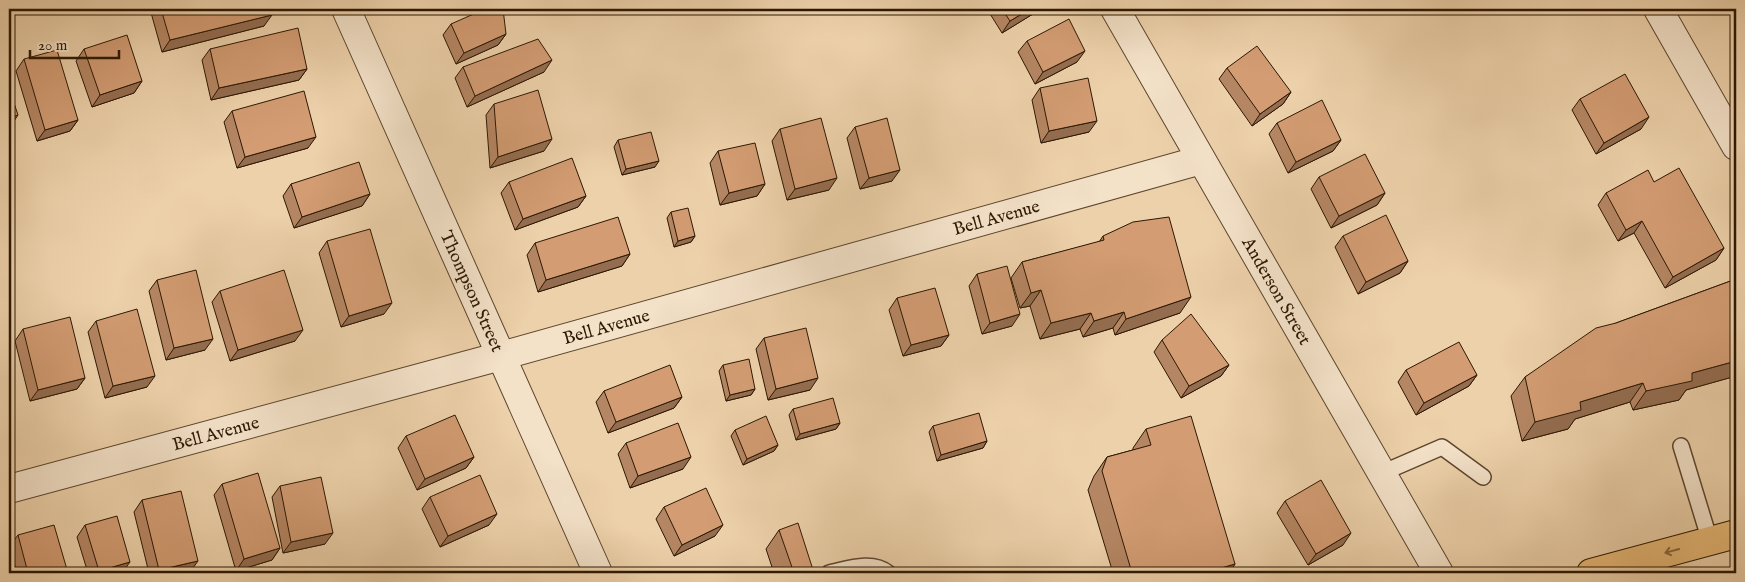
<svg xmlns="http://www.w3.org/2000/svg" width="1745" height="582" viewBox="0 0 1745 582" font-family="'IM FELL English',serif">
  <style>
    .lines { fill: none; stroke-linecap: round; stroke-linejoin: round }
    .service-casing { stroke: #5c462d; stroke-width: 18 }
    .minor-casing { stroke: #5c462d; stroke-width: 30 }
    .trunk-casing { stroke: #2c1803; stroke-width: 30 }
    .service { stroke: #f3e1c8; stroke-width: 15 }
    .minor { stroke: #f3e1c8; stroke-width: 28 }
    .trunk { stroke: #e6b875; stroke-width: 28 }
    .wall { fill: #b58663; stroke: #2c1803 }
    .shaded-wall { fill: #946d50; stroke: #2c1803 }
    .building { fill: #d39c73; stroke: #2c1803 }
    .oneway { stroke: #89683c }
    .labels { text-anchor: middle; stroke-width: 5; stroke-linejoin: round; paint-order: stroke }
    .street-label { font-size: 18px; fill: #2c1803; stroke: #f3e1c8 }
  </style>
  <rect width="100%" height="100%" fill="#edd1aa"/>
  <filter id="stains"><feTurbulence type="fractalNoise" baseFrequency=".004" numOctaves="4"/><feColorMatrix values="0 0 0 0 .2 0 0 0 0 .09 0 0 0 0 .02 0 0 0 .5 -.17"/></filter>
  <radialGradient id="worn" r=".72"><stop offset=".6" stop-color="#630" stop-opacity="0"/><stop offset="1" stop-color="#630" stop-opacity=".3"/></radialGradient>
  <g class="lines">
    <g class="service-casing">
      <path id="service" d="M1681 446 1710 541
        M1382 473 1442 447 1483 477
        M829 573C848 569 872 560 888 573"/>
    </g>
    <g class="minor-casing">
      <g id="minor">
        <path id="s1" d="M346 9 598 573"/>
        <path id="s2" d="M1115 9 1439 573"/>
        <path d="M1658 9 1736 146"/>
        <path id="s3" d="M9 489 501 356 1201 160"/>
      </g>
    </g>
    <g class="trunk-casing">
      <path id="trunk" d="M1591 573 1736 534"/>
    </g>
    <use href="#service" class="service"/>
    <use href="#minor" class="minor"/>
    <use href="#trunk" class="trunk"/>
  </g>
  <path class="wall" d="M150 9H271L264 26 162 52Z
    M987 9H1041L1002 33Z
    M1179 9H1191L1181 14Z
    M451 24 506 34 498 45 456 64 443 35Z
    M1027 41 1077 62 1035 84 1018 52Z
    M84 49 142 81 134 93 92 107 76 61Z
    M210 49 307 69 299 80 211 100 202 60Z
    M24 59 78 120 70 131 37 141 16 71Z
    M463 67 544 72 467 107 455 78Z
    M1227 68 1291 92 1283 104 1252 126 1219 79Z
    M1040 88 1089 132 1041 143 1032 100Z
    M1580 99 1641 129 1596 154 1572 110Z
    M494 104 544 151 490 168 486 115Z
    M232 111 308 148 237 168 224 122Z
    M1277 123 1341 140 1333 151 1288 173 1269 134Z
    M855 127 892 181 860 189 847 138Z
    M780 129 829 190 787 200 772 141Z
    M618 140 655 167 622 175 614 147Z
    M718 151 765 184 757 196 720 205 710 163Z
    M1319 177 1385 193 1377 205 1331 228 1311 189Z
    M509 182 586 196 578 207 515 230 501 193Z
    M1654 182 1724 248 1716 260 1665 288 1634 233 1618 241 1598 205 1606 193Z
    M291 184 370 194 362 206 294 228 283 196Z
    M671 212 695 236 691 242 674 247 667 218Z
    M1103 236 1180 313 1115 335 1113 328 1083 337 1080 329 1040 339 1030 306 1020 308 1011 278 1022 262 1099 242Z
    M1343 236 1408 261 1400 273 1358 294 1335 247Z
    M327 241 384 314 341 327 319 253Z
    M535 243 630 254 622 266 538 292 527 255Z
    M977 274 1012 326 982 334 969 286Z
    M1736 279V376L1686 390 1679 400 1633 410 1630 402 1575 419 1568 429 1522 441 1511 396 1525 377 1616 323Z
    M157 280 205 350 166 360 149 291Z
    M220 291 295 341 230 361 212 302Z
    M897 298 949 335 941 346 903 356 889 310Z
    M96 321 147 387 105 398 88 332Z
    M23 329 85 378 77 389 30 401 15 341Z
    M764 338 810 390 768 400 756 349Z
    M1162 340 1229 365 1221 376 1181 398 1154 352Z
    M723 365 755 389 751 395 726 401 719 371Z
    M1406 370 1477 375 1469 386 1416 415 1398 382Z
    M604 391 682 397 674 408 608 433 596 402Z
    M793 409 840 423 836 429 796 440 789 415Z
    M933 426 987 441 983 448 937 461 929 432Z
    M1146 429 1235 564 1229 573H1113L1088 490 1094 476 1107 457 1133 450V448Z
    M735 430 778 445 774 451 743 465 731 436Z
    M406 436 474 457 466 468 417 490 398 448Z
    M626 443 683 469 630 488 618 454Z
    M222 484 280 548 272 560 236 571 214 495Z
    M280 486 325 544 283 553 272 497Z
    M430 497 489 525 440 547 422 509Z
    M142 500 190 572 185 573H149L134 512Z
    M1285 501 1343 545 1308 565 1277 513Z
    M664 507 715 536 674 556 656 519Z
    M85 525 122 573H88L77 537Z
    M779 530 814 573H774L766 549Z
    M18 535 68 573H17L9 547Z"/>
  <path class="shaded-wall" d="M1030 9H1041L1002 33 1010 21Z
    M1185 9H1191L1181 14Z
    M272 15 264 26 162 52 170 40Z
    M506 34 498 45 456 64 464 53Z
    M1085 51 1077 62 1035 84 1043 72Z
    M552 60 544 72 467 107 475 96Z
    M307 69 299 80 211 100 219 88Z
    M142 81 134 93 92 107 100 95Z
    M1291 92 1283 104 1252 126 1260 114Z
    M18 115 10 127H9V118Z
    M1649 117 1641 129 1596 154 1604 143Z
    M78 120 70 131 37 141 45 130Z
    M1097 121 1089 132 1041 143 1049 131Z
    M316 137 308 148 237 168 245 157Z
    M552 139 544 151 490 168 498 157Z
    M1341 140 1333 151 1288 173 1296 162Z
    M659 161 655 167 622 175 626 169Z
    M900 170 892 181 860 189 869 178Z
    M837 178 829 190 787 200 795 189Z
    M765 184 757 196 720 205 729 193Z
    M1385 193 1377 205 1331 228 1339 216Z
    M370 194 362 206 294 228 302 217Z
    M586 196 578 207 515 230 523 219Z
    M1642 221 1634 233 1618 241 1626 230Z
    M695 236 691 242 674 247 678 241Z
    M1724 248 1716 260 1665 288 1673 277Z
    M630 254 622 266 538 292 546 280Z
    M1408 261 1400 273 1358 294 1366 282Z
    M1041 290 1030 306 1020 308 1031 293Z
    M1191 297 1180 313 1115 335 1126 319Z
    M392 303 384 314 341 327 349 316Z
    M1124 312 1113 328 1083 337 1094 321Z
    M1091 313 1080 329 1040 339 1051 323Z
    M1020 314 1012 326 982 334 990 323Z
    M303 330 295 341 230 361 238 350Z
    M949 335 941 346 903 356 911 345Z
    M213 339 205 350 166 360 174 348Z
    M1736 361V376L1686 390 1679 400 1633 410 1646 391 1692 373Z
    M1229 365 1221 376 1181 398 1189 386Z
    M1477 375 1469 386 1416 415 1424 403Z
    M155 376 147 387 105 398 113 386Z
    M85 378 77 389 30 401 38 390Z
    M818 378 810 390 768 400 776 389Z
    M1643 383 1630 402 1575 419 1568 429 1522 441 1535 422 1580 402Z
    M755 389 751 395 726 401 730 395Z
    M682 397 674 408 608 433 616 422Z
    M840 423 836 429 796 440 800 434Z
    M987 441 983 448 937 461 941 455Z
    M778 445 774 451 743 465 747 459Z
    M474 457 466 468 417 490 425 479Z
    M691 457 683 469 630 488 638 476Z
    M497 514 489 525 440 547 448 536Z
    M723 525 715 536 674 556 682 545Z
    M333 533 325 544 283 553 291 542Z
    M1351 533 1343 545 1308 565 1316 554Z
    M280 548 272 560 236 571 244 559Z
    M198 561 190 572 185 573H156L159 570Z
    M130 562 122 573H97L99 571Z
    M1235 564 1229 573H1204Z"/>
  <path class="building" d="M161 9H271L272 15 170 40Z
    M485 9H503L506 34 464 53 451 24Z
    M1002 9H1030L1010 21Z
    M1069 19 1085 51 1043 72 1027 41Z
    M298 28 307 69 219 88 210 49Z
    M127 35 142 81 100 95 84 49Z
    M538 39 552 60 475 96 463 67Z
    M1257 46 1291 92 1260 114 1227 68Z
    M57 50 78 120 45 130 24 59Z
    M1625 74 1649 117 1604 143 1580 99Z
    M1088 78 1097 121 1049 131 1040 88Z
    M9 88 18 115 9 118Z
    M538 90 552 139 498 157 494 104Z
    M304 91 316 137 245 157 232 111Z
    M1322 100 1341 140 1296 162 1277 123Z
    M821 118 837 178 795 189 780 129Z
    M887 118 900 170 869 178 855 127Z
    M651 132 659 161 626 169 618 140Z
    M755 143 765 184 729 193 718 151Z
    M1365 154 1385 193 1339 216 1319 177Z
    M572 158 586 196 523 219 509 182Z
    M359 162 370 194 302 217 291 184Z
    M1679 168 1724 248 1673 277 1642 221 1626 230 1606 193 1648 170 1654 182Z
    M688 208 695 236 678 241 671 212Z
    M1386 215 1408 261 1366 282 1343 236Z
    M618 217 630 254 546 280 535 243Z
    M1169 217 1191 297 1126 319 1124 312 1094 321 1091 313 1051 323 1041 290 1031 293 1022 262 1104 240 1103 236 1133 222Z
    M370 229 392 303 349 316 327 241Z
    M1007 266 1020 314 990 323 977 274Z
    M196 270 213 339 174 348 157 280Z
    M284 270 303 330 238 350 220 291Z
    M1736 279V361L1692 373V381L1646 391 1643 383 1580 402 1581 410 1535 422 1525 377 1596 328 1616 323Z
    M935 288 949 335 911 345 897 298Z
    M137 309 155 376 113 386 96 321Z
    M1191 314 1229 365 1189 386 1162 340Z
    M70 317 85 378 38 390 23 329Z
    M806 328 818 378 776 389 764 338Z
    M1459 342 1477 375 1424 403 1406 370Z
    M749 359 755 389 730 395 723 365Z
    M670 365 682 397 616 422 604 391Z
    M833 398 840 423 800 434 793 409Z
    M979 413 987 441 941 455 933 426Z
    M455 415 474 457 425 479 406 436Z
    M766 416 778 445 747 459 735 430Z
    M1191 416 1235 564 1204 573H1132L1102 471 1107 457 1151 445 1146 429Z
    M678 423 691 457 638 476 626 443Z
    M258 473 280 548 244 559 222 484Z
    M480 475 497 514 448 536 430 497Z
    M321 477 333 533 291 542 280 486Z
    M1321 480 1351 533 1316 554 1285 501Z
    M706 488 723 525 682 545 664 507Z
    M181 491 198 561 159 570 142 500Z
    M117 516 130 562 99 571 85 525Z
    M798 523 814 573H794L779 530Z
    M54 525 68 573H28L18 535Z"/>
  <defs><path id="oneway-shaft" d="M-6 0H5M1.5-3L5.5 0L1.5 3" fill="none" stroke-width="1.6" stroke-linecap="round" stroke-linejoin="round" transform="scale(1.25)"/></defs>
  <use class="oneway" href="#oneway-shaft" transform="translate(1672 551) rotate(165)"/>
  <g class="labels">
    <g class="street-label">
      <text dy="6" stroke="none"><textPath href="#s3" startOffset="1024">Bell Avenue</textPath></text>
      <text dy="6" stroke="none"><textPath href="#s1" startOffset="309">Thompson Street</textPath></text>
      <text dy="6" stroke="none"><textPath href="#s2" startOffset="325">Anderson Street</textPath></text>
      <text dy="6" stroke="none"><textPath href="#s3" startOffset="619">Bell Avenue</textPath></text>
      <text dy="6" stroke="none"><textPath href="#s3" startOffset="214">Bell Avenue</textPath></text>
    </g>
  </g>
  <rect width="1745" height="582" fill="none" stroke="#edd1aa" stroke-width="30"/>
  <rect x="10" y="10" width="1725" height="562" fill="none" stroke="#2c1803" stroke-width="2.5"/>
  <rect x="15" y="15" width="1715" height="552" fill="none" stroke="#2c1803"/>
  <path d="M30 50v8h89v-8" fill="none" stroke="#2c1803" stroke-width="2.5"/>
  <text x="38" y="50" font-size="15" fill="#2c1803" stroke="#f3e1c8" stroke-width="4" paint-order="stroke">20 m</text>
  <rect width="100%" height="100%" filter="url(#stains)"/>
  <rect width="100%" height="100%" fill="url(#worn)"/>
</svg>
